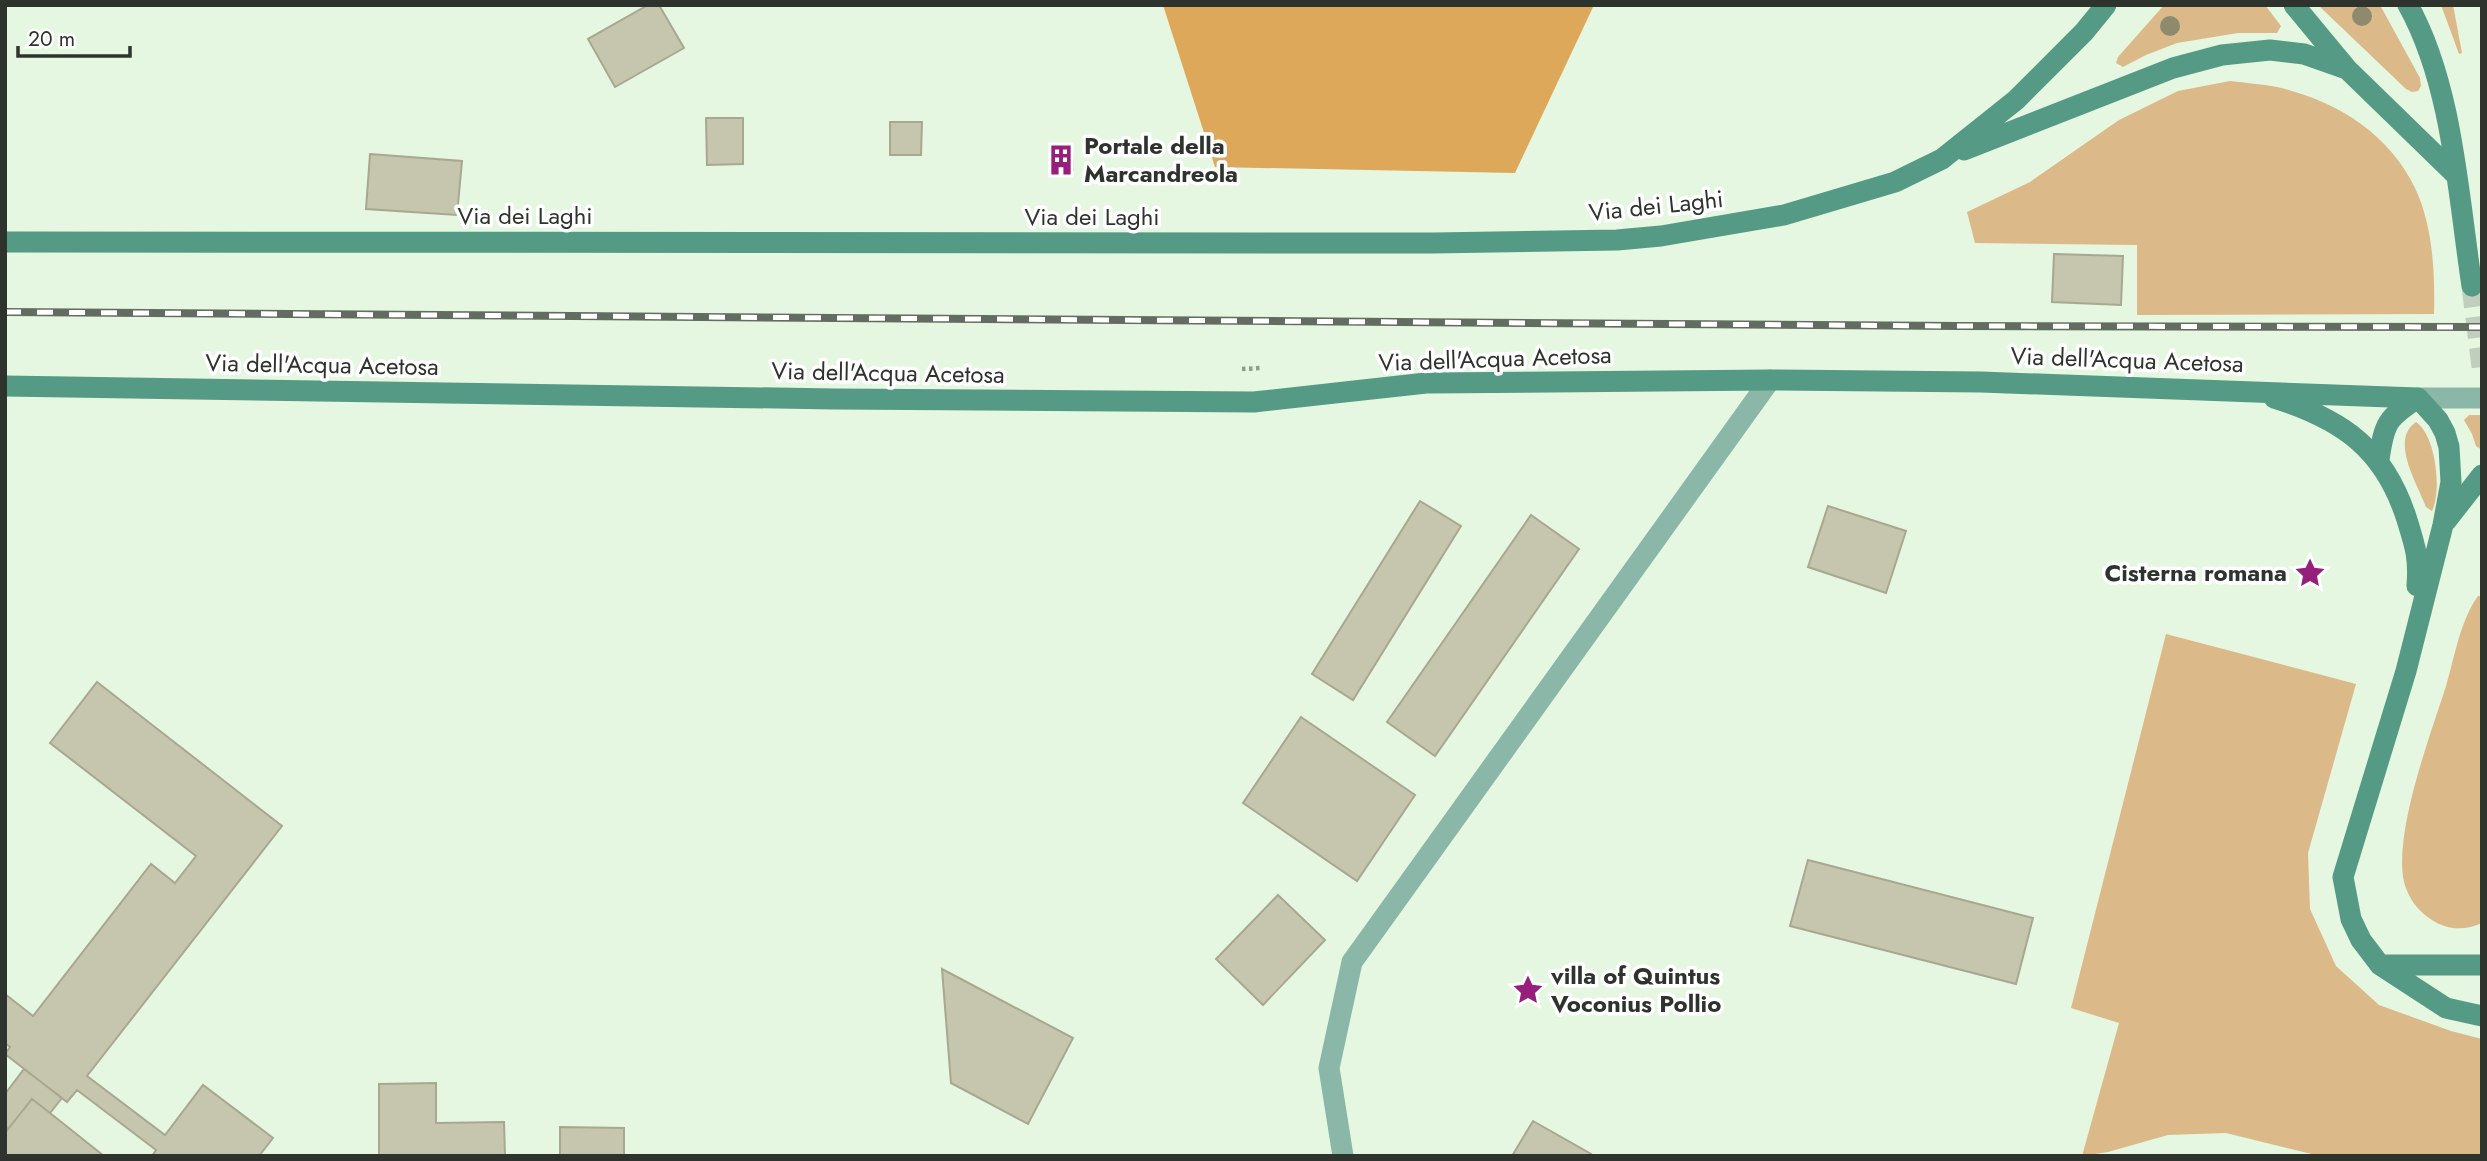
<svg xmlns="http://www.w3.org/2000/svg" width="2487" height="1161" viewBox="0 0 2487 1161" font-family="Jost,sans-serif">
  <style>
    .green { fill: #dcb988 }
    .forest { fill: #dea85a }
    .building { fill: #c6c6af; stroke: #a8a891; stroke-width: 2 }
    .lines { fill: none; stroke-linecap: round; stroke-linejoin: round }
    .secondary-tunnel { stroke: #c0cfbd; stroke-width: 21; stroke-dasharray: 21 10; stroke-linecap: butt }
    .path { stroke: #919d8e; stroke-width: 4.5; stroke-dasharray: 3.5 3.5; stroke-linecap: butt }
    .street { stroke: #8bb7a8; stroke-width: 21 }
    .secondary { stroke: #559a85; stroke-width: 21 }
    .rail-casing { stroke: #636c61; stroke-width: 8 }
    .rail { stroke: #fff; stroke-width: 5; stroke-dasharray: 16; stroke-linecap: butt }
    .tree { fill: #8e8a6e }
    .labels { text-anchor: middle; stroke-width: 7; stroke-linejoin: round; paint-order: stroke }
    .poi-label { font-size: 24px; font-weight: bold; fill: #2e342d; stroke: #fff; text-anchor: start }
    .street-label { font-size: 24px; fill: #2e342d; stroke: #fff }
  </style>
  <rect width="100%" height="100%" fill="#e5f6e1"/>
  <path class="green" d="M2164 5H2265L2281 26 2277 33H2238L2177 43 2146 55 2123 67 2116 63 2118 57Z
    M2318 5H2380L2420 78 2421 86 2418 91 2412 92 2406 89Z
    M2441 5H2453L2462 53 2459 54Z
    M2230 81C2245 83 2262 84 2277 87 2335 100 2389 133 2415 188 2433 226 2435 273 2434 314L2137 315V245L1975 243 1967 212 2030 182 2119 120 2178 91Z
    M2469 415H2482V450L2476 446 2472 434 2464 420Z
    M2416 422C2436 435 2442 491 2432 511L2426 507C2418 485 2389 440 2416 422Z
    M2478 596H2482V923C2465 931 2447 930 2432 920 2417 911 2406 895 2403 877 2396 826 2430 736 2446 686 2455 656 2460 621 2478 596Z
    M2166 634 2356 684 2308 853 2310 909 2336 966 2379 1005 2451 1031 2482 1039V1156H2320L2226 1133 2168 1135 2108 1152 2082 1156 2119 1023 2071 1008Z"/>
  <path class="forest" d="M1163 5H1594L1515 173 1215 167Z"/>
  <path class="building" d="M648 5H659L684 48 615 87 588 39Z
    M706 118H743V164L707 165Z
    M890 122H922L921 155H890Z
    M1072 150 1073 170H1050V151Z
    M370 154 462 161 457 215 366 209Z
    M2054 254 2123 256 2121 305 2052 302Z
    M1420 501 1461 526 1353 700 1312 674Z
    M1828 506 1906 531 1886 593 1808 567Z
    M1531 515 1579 549 1435 756 1387 722Z
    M97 682 282 826 87 1076 165 1135 203 1085 273 1138 259 1156H152L156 1150 77 1090 67 1102 5 1054 10 1047 5 1043V994L33 1016 151 864 175 883 196 856 50 743Z
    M1301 717 1415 795 1357 881 1243 803Z
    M1808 860 2033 918 2016 984 1790 926Z
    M1278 895 1325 940 1263 1005 1216 959Z
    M942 969 1073 1038 1028 1124 951 1083Z
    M24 1069 62 1098 50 1113 32 1099 8 1129 5 1127V1094Z
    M436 1083V1123L504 1122 505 1156H379V1084Z
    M32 1099 50 1113 104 1156H5V1133Z
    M1533 1121 1591 1154 1590 1156H1512Z
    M560 1127 624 1128V1156H560Z"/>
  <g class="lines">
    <path class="secondary-tunnel" d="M2472 286 2482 367"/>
    <path class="path" d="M1242 369 1261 368"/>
    <path class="street" d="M2418 398H2482
      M1343 1156 1329 1068 1352 962 1770 380"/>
    <path class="secondary" d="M2294 5 2347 69 2455 174
      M2408 5C2453 86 2458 195 2472 286
      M1964 150 2173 68 2222 55 2270 50 2304 54 2347 69
      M5 242 1433 243 1617 240 1661 236 1784 215 1895 182 1942 159 2016 100 2084 32 2106 5
      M5 386 835 399 1254 402 1426 383 1770 380 1981 382 2418 398
      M2274 398C2344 420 2386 450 2408 523 2416 549 2419 559 2417 586
      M2418 398 2438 420 2445 433 2449 447 2451 482 2443 525 2406 671 2343 877 2351 919 2361 940 2380 965 2446 1008 2482 1016
      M2379 460C2384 423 2387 418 2418 398
      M2446 521 2482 475
      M2380 965H2482"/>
    <g class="rail-casing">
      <path id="rail" d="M5 312 1958 326 2482 327"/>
    </g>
    <use href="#rail" class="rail"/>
  </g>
  <g class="tree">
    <circle cx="2362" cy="16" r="10"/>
    <circle cx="2170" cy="26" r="10"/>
  </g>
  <defs>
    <g id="building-bare" transform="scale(2.415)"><path d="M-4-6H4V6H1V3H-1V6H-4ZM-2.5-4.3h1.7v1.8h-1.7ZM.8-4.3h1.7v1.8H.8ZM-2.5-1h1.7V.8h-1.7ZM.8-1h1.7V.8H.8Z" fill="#961f7c" stroke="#fff" stroke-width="2.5" paint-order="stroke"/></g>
    <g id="sight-bare" transform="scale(2.415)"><path d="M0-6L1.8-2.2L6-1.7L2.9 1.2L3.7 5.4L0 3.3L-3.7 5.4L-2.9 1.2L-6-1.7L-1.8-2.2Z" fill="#961f7c" stroke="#fff" stroke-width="2.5" paint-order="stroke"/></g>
  </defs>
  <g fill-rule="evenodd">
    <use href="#building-bare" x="1061" y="160"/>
    <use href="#sight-bare" x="2310" y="573"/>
    <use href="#sight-bare" x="1528" y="990"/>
  </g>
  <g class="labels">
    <g class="poi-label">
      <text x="1084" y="154">Portale della<tspan x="1084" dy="28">Marcandreola</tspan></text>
      <text x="2287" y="581" text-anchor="end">Cisterna romana</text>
      <text x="1551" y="984">villa of Quintus<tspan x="1551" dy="28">Voconius Pollio</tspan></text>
    </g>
    <g class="street-label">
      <text transform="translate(1656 206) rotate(-6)" y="8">Via dei Laghi</text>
      <text x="525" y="224">Via dei Laghi</text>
      <text x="1092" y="225">Via dei Laghi</text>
      <text transform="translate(1495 359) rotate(-2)" y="8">Via dell'Acqua Acetosa</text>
      <text transform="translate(2127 360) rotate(2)" y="8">Via dell'Acqua Acetosa</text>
      <text transform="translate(322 365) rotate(1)" y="8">Via dell'Acqua Acetosa</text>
      <text transform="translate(888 373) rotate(1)" y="8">Via dell'Acqua Acetosa</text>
    </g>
  </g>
  <rect width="2487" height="1161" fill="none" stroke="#2e342d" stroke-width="14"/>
  <path d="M18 46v10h112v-10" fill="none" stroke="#2e342d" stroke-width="3.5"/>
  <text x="28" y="46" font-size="21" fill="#2e342d" stroke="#ffffff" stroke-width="5" paint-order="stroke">20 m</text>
</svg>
